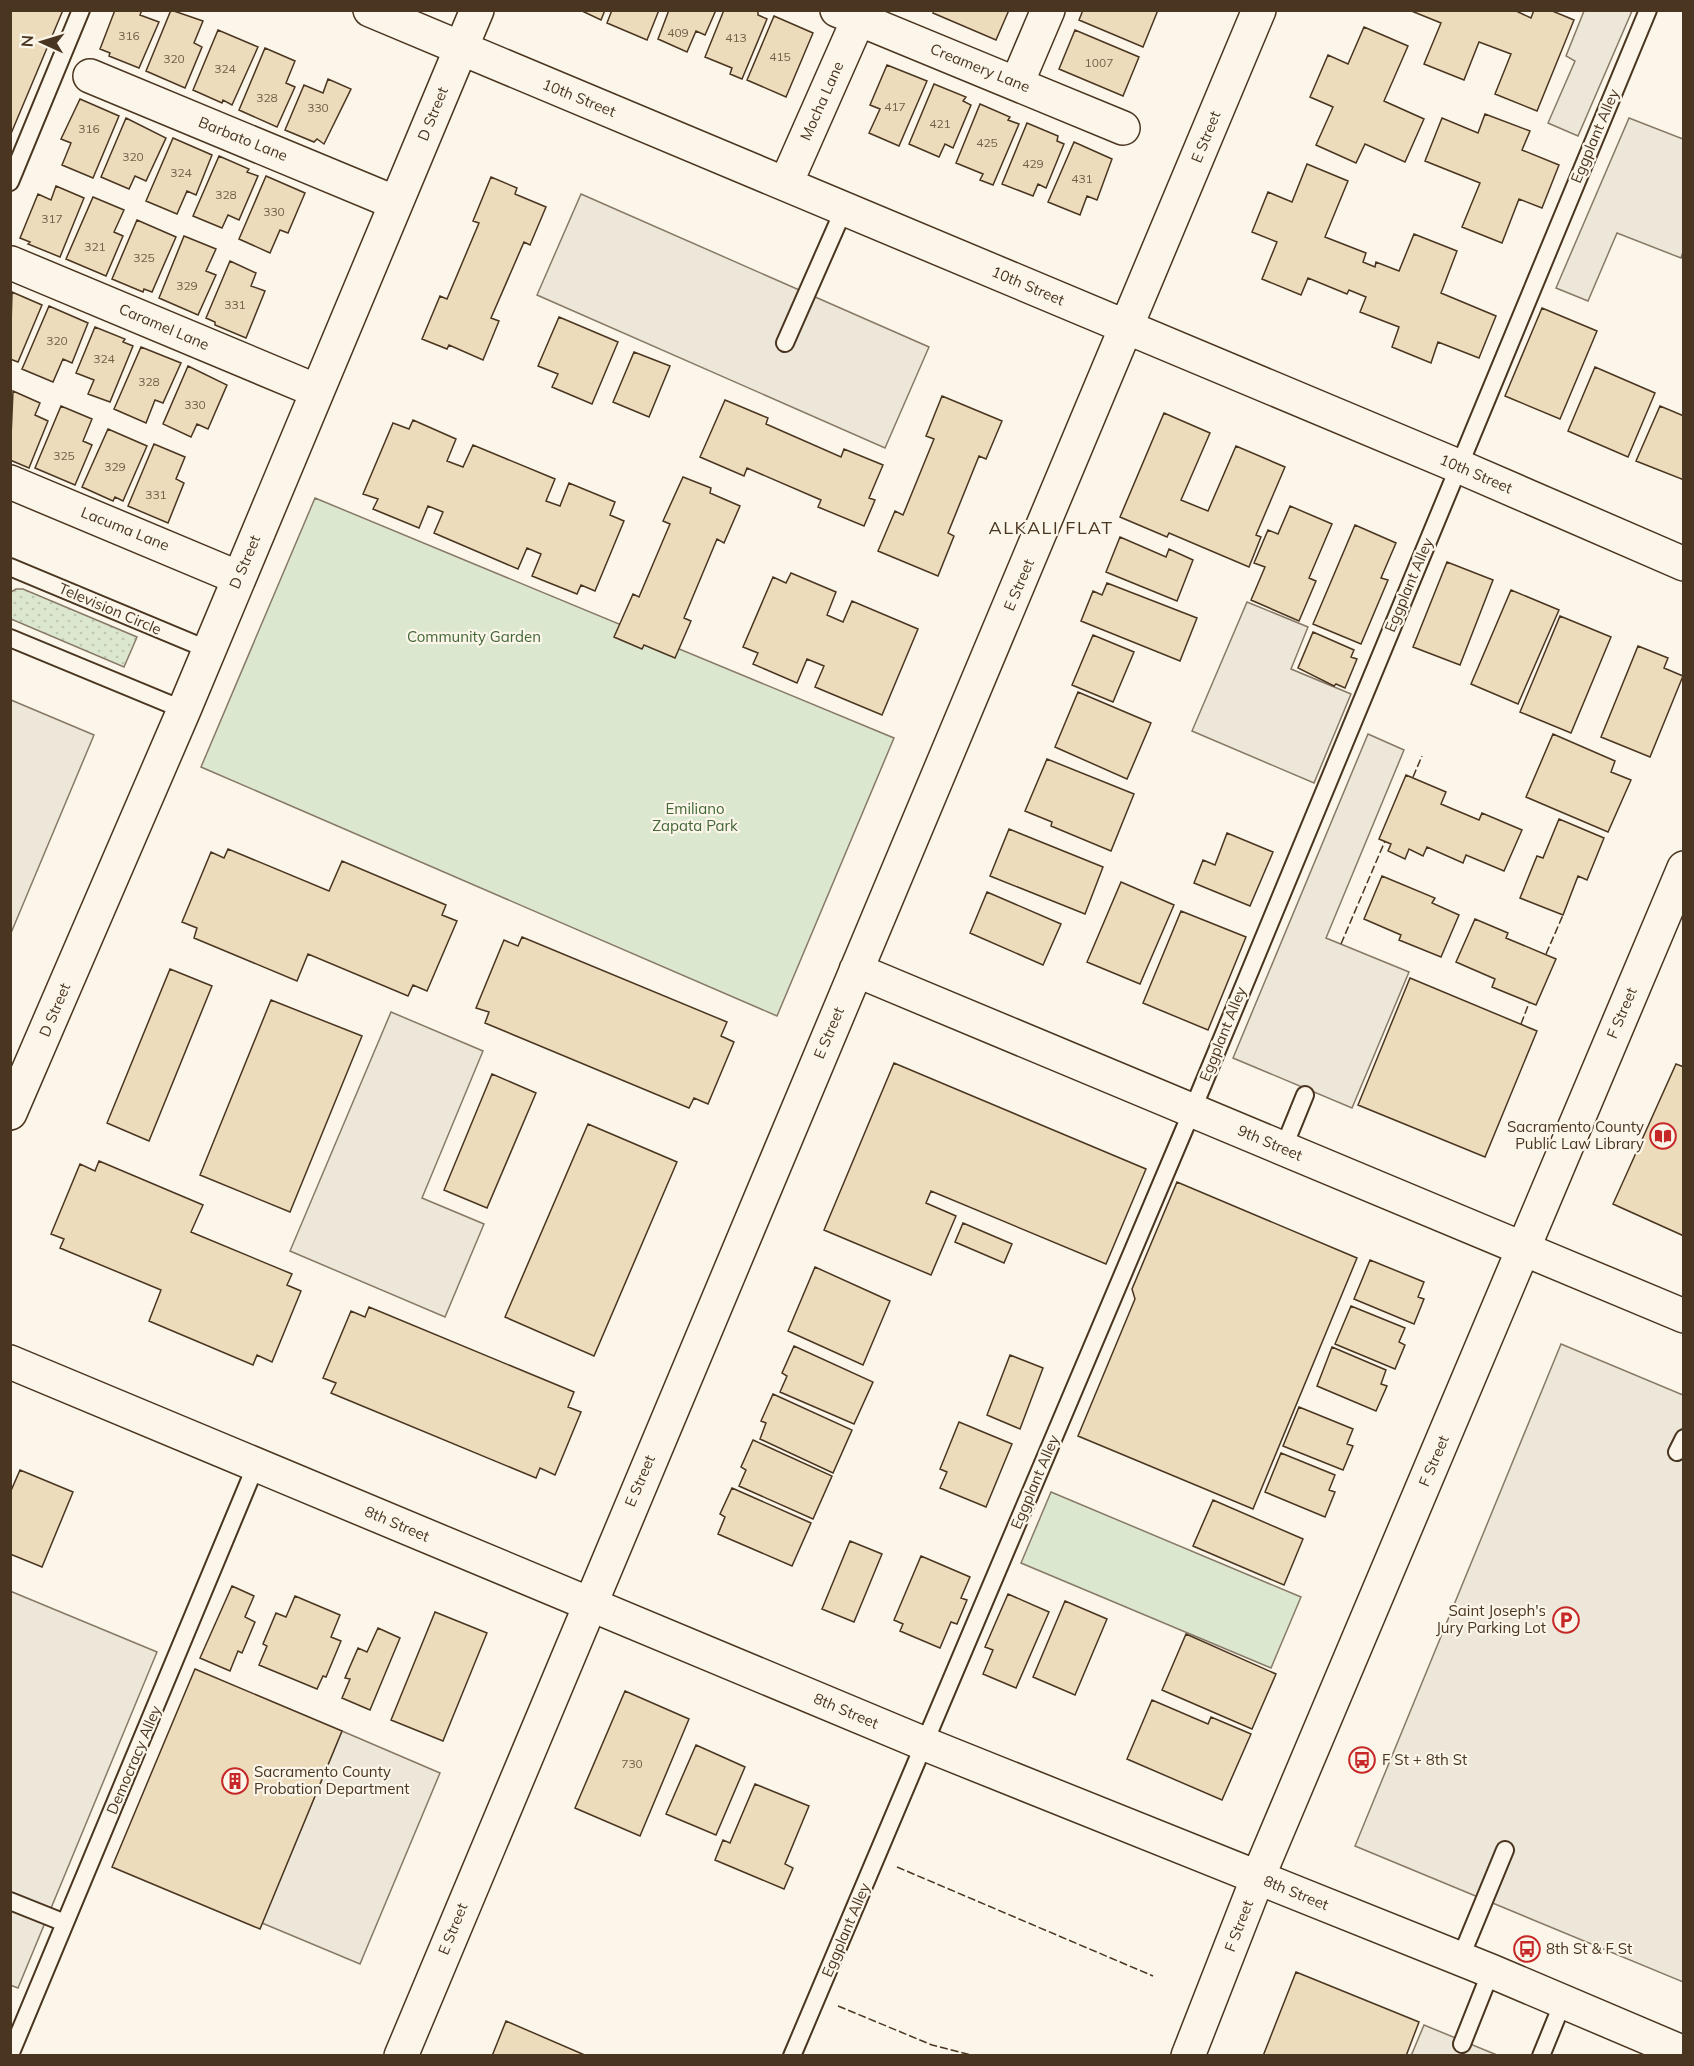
<svg xmlns="http://www.w3.org/2000/svg" width="1694" height="2066" viewBox="0 0 1694 2066" font-family="Mulish,sans-serif">
  <style>
    .grass { fill: url(#grass-dots); stroke: #887966; stroke-width: 1.5 }
    .park { fill: #dce7d0; stroke: #887966; stroke-width: 1.5 }
    .parking { fill: #ede7d9; stroke: #887966; stroke-width: 1.5 }
    .building { fill: #ecdcbc; stroke: #4a3520; stroke-width: 1.5 }
    .lines { fill: none; stroke-linecap: round; stroke-linejoin: round }
    .service-casing { stroke: #4a3520; stroke-width: 20 }
    .minor-casing { stroke: #4a3520; stroke-width: 36 }
    .service { stroke: #fbf6e9; stroke-width: 16 }
    .minor { stroke: #fbf6e9; stroke-width: 33 }
    .fence { stroke: #4a3520; stroke-width: 1.5; stroke-dasharray: 8 3; stroke-linecap: butt }
    .labels { text-anchor: middle; stroke-width: 4.5; stroke-linejoin: round; paint-order: stroke }
    .number-label { font-size: 12px; fill: #725f47 }
    .street-label { font-size: 15px; fill: #4a3520; stroke: #fbf6e9 }
    .park-label { font-size: 15px; fill: #436837; stroke: #fbf6e9 }
    .poi-label { font-size: 15px; fill: #4a3520; stroke: #fbf6e9; text-anchor: start }
    .quarter-label { font-size: 18px; letter-spacing: 1.5px; fill: #4a3520; stroke: #fbf6e9 }
  </style>
  <defs>
    <pattern id="grass-dots" width="8" height="8" patternUnits="userSpaceOnUse" patternTransform="scale(1.5)"><rect width="8" height="8" fill="#dce7d0"/><path d="M2 2h.1M6 6h.1" fill="none" stroke="#bec7b2" stroke-width="1.8" stroke-linecap="round"/></pattern>
  </defs>
  <rect width="100%" height="100%" fill="#fbf6e9"/>
  <path class="grass" d="M16 589H23L137 637 124 667 11 619V592Z"/>
  <path class="park" d="M315 498 894 738 777 1016 201 767Z
    M1051 1492 1301 1597 1271 1668 1021 1563Z"/>
  <path class="parking" d="M1584 11H1632L1578 136 1548 123 1575 61 1566 56Z
    M1629 118 1683 139V252L1681 258 1617 233 1588 301 1556 288Z
    M581 194 929 347 885 448 537 295Z
    M1247 602 1308 627 1291 669 1351 694 1314 783 1192 731Z
    M11 700 94 735 11 933Z
    M1368 734 1404 750 1326 938 1409 972 1352 1108 1233 1058Z
    M391 1012 483 1051 422 1198 484 1224 445 1317 290 1251Z
    M1561 1344 1683 1395V1982L1355 1846Z
    M10 1591 157 1652 18 1988 10 1985Z
    M342 1731 440 1773 360 1964 262 1923Z
    M1424 2025 1497 2055 1411 2056Z"/>
  <path class="building" d="M10 10H63L10 136Z
    M115 10H142L140 15 159 22 139 68 109 56 110 53 100 49Z
    M171 10 203 21 194 43 202 47 185 88 146 71Z
    M580 10H605L601 20Z
    M612 10H659L647 40 607 23Z
    M669 10H716L705 35 696 31 687 52 658 39Z
    M724 10H758V15L767 19 742 79 730 74 732 68 705 57Z
    M934 10H1009L996 40 933 13Z
    M1083 10H1158L1143 47 1079 20Z
    M1409 10H1514L1531 18 1534 10H1550L1574 20 1537 111 1495 94 1511 54 1479 42 1464 80 1424 64 1441 23Z
    M774 16 813 33 786 97 747 80Z
    M1364 27 1408 46 1384 101 1424 119 1405 162 1365 144 1356 163 1316 145 1333 107 1310 97 1328 55 1348 64Z
    M218 30 258 47 232 105 223 100 222 103 193 90Z
    M1075 30 1139 57 1123 96 1059 69Z
    M265 48 295 61 286 83 295 87 277 127 239 110Z
    M887 65 927 81 899 146 869 133 880 109 870 105Z
    M328 79 351 89 324 144 317 139 314 142 285 130 304 85 323 93Z
    M934 84 966 97 963 101 971 105 953 148 945 144 939 157 909 144Z
    M80 99 119 116 93 178 62 165 71 143 61 139Z
    M980 104 1010 117 1008 120 1019 124 993 185 980 180 983 174 956 163Z
    M1485 114 1530 131 1522 150 1559 165 1542 208 1519 199 1502 243 1462 227 1480 183 1425 161 1442 118 1478 133Z
    M126 118 166 138 146 181 135 176 129 189 101 177Z
    M1027 123 1058 136 1057 141 1064 144 1046 188 1038 184 1033 196 1002 184Z
    M173 138 212 155 196 195 187 191 177 214 146 201Z
    M1074 142 1112 159 1097 200 1087 196 1080 215 1048 202Z
    M219 156 249 169 247 172 258 176 239 220 228 215 222 228 193 216Z
    M1307 164 1348 181 1325 237 1366 253 1363 262 1375 267 1376 262 1399 271 1414 234 1457 251 1441 293 1496 316 1479 358 1438 342 1431 363 1392 347 1399 327 1360 312 1366 297 1349 290 1347 294 1308 278 1301 295 1262 279 1277 242 1252 232 1268 192 1292 202Z
    M266 176 305 193 288 233 280 230 270 253 239 239Z
    M491 177 517 188 515 194 546 207 530 245 524 242 491 318 499 321 483 360 449 345 447 349 422 339 440 296 447 299 479 223 473 221Z
    M56 186 84 198 60 257 28 244 30 242 20 238 38 194 51 200Z
    M93 197 124 210 114 232 123 236 106 276 66 259Z
    M137 220 176 237 152 292 144 289 143 292 112 279Z
    M184 236 216 249 206 271 216 275 198 315 159 298Z
    M230 261 256 273 251 286 265 291 246 338 215 325V322L206 318Z
    M12 292 42 305 18 362 10 359Z
    M49 306 88 323 72 363 63 359 53 382 22 369Z
    M1542 308 1597 331 1560 419 1505 396Z
    M559 317 618 342 592 404 552 387 558 374 538 366Z
    M95 327 125 339 123 342 133 346 110 402 88 394 94 380 76 373Z
    M141 347 181 363 163 403 155 400 146 423 114 409Z
    M634 352 670 366 649 417 613 402Z
    M188 366 227 385 208 429 197 424 191 437 163 424Z
    M1595 367 1655 393 1628 457 1568 431Z
    M13 391 40 403 35 415 48 421 29 468 10 460Z
    M942 396 1002 421 986 459 979 456 948 533 954 536 938 576 878 551 895 511 903 515 934 439 926 436Z
    M725 400 768 418 766 424 841 457 844 449 883 465 869 498 875 500 864 526 818 507 821 500 747 468 744 476 700 457Z
    M61 406 92 419 83 441 92 445 75 485 35 468Z
    M1660 406 1684 416V480L1636 461Z
    M1164 413 1210 433 1181 500 1208 511 1236 446 1285 467 1256 535 1261 537 1249 567 1169 533 1167 537 1120 517Z
    M413 420 456 439 447 461 463 467 473 445 555 479 546 501 560 506 569 483 615 502 610 515 624 521 595 591 581 585 577 594 532 576 541 554 527 548 518 569 434 533 443 512 428 506 419 528 373 509 378 499 363 494 393 423 409 429Z
    M108 429 147 446 123 501 115 497 113 501 82 487Z
    M154 444 185 457 176 479 184 483 168 523 128 506Z
    M683 477 711 488 710 493 740 506 724 543 717 539 684 618 691 621 675 658 644 645 642 649 614 637 633 594 639 597 670 524 663 521Z
    M1290 506 1332 524 1309 578 1316 581 1299 621 1251 600 1265 567 1254 563 1268 530 1278 534Z
    M1355 525 1396 543 1381 578 1388 580 1361 644 1313 624Z
    M1120 537 1166 557 1169 549 1193 560 1177 601 1106 572Z
    M1447 562 1493 580 1460 665 1413 647Z
    M791 573 836 592 827 615 843 622 852 601 918 629 882 715 815 687 824 666 807 659 797 683 753 664 758 653 743 647 773 577 786 583Z
    M1107 583 1197 618 1180 661 1081 621 1093 591 1102 595Z
    M1511 590 1559 610 1518 704 1471 684Z
    M1560 616 1611 637 1571 733 1520 712Z
    M1313 632 1354 650 1351 657 1357 659 1345 688 1336 684 1334 686 1298 668Z
    M1093 635 1134 652 1113 702 1072 685Z
    M1638 646 1668 658 1664 668 1683 676 1650 757 1601 737Z
    M1078 692 1151 723 1127 779 1055 747Z
    M1553 734 1615 761 1611 772 1631 780 1608 832 1526 797Z
    M1047 759 1134 794 1111 851 1051 826 1052 822 1025 811Z
    M1406 775 1446 792 1441 804 1479 820 1482 813 1522 830 1504 871 1466 855 1463 863 1427 847 1423 856 1409 849 1405 859 1388 851 1391 844 1379 839Z
    M1559 819 1604 838 1587 880 1578 876 1563 915 1520 898 1537 856 1543 858Z
    M1009 829 1103 867 1085 914 990 876Z
    M1227 833 1273 852 1250 906 1194 883 1203 860 1215 865Z
    M228 849 329 891 342 861 446 905 442 915 457 921 427 991 413 985 408 996 308 954 297 981 194 938 197 928 182 922 211 852 224 858Z
    M1382 876 1435 898 1432 903 1459 915 1441 957 1399 940 1401 935 1364 919Z
    M1121 882 1174 905 1140 984 1087 962Z
    M987 892 1061 924 1043 965 970 933Z
    M1181 911 1246 937 1208 1030 1143 1003Z
    M1475 919 1508 933 1506 938 1556 959 1536 1005 1492 987 1495 979 1456 962Z
    M522 937 727 1022 721 1036 734 1042 708 1104 694 1098 689 1108 485 1023 489 1012 476 1008 504 940 518 946Z
    M170 969 212 986 149 1141 107 1123Z
    M1410 978 1537 1031 1485 1157 1358 1105Z
    M271 1000 362 1036 290 1212 200 1175Z
    M894 1063 1146 1169 1106 1264 931 1191 926 1203 956 1216 931 1275 824 1230Z
    M1676 1064 1684 1067V1236L1613 1204Z
    M492 1074 536 1093 487 1208 444 1190Z
    M588 1124 677 1162 594 1356 505 1317Z
    M99 1161 203 1205 191 1232 292 1274 287 1285 301 1291 272 1362 257 1355 253 1365 149 1321 161 1290 60 1248 64 1239 51 1234 80 1164 95 1171Z
    M1177 1182 1357 1258 1253 1509 1078 1436 1135 1299 1132 1289Z
    M963 1223 1012 1244 1004 1263 955 1242Z
    M1370 1260 1424 1282 1418 1297 1424 1299 1414 1324 1354 1299Z
    M815 1267 890 1301 863 1365 788 1331Z
    M1351 1306 1405 1328 1399 1342 1405 1345 1395 1369 1335 1344Z
    M369 1307 574 1392 568 1407 581 1412 555 1475 540 1468 536 1478 331 1393 336 1383 323 1378 351 1311 365 1317Z
    M794 1346 873 1382 854 1424 780 1392 787 1376 782 1373Z
    M1332 1347 1386 1370 1381 1384 1387 1386 1376 1411 1317 1386Z
    M1010 1355 1043 1368 1020 1429 987 1415Z
    M773 1394 852 1430 833 1473 760 1439 766 1423 761 1421Z
    M1299 1407 1353 1429 1347 1444 1353 1446 1343 1470 1283 1446Z
    M959 1422 1012 1444 986 1507 940 1488 947 1472 940 1469Z
    M753 1440 832 1476 813 1519 739 1486 746 1470 741 1467Z
    M1281 1453 1335 1475 1329 1490 1335 1492 1325 1517 1265 1492Z
    M20 1470 73 1492 42 1567 10 1554V1493Z
    M732 1488 811 1523 792 1566 718 1534 725 1517 720 1514Z
    M1213 1500 1303 1539 1284 1585 1193 1546Z
    M850 1541 882 1554 854 1622 822 1609Z
    M921 1556 970 1577 961 1598 967 1600 957 1624 951 1622 940 1648 900 1631 903 1624 894 1620Z
    M232 1586 254 1596 245 1617 255 1622 242 1653 238 1651 230 1671 200 1658Z
    M1008 1594 1049 1612 1016 1688 983 1674 993 1650 985 1647Z
    M295 1596 340 1615 331 1637 341 1641 326 1677 323 1676 317 1689 259 1665 267 1646 263 1644 276 1613 286 1617Z
    M1065 1601 1107 1619 1075 1695 1033 1677Z
    M435 1612 487 1633 443 1741 391 1720Z
    M378 1628 400 1638 370 1710 342 1698 350 1679 345 1678 358 1648 367 1652Z
    M1186 1634 1276 1674 1252 1729 1162 1690Z
    M195 1669 342 1731 260 1929 112 1867Z
    M625 1691 689 1719 640 1836 575 1808Z
    M1152 1700 1208 1724 1211 1717 1251 1734 1222 1800 1127 1759Z
    M696 1745 745 1767 716 1835 666 1814Z
    M755 1784 809 1806 785 1864 793 1868 784 1889 715 1860 723 1840 730 1843Z
    M1296 1972 1419 2022 1406 2056H1263Z
    M506 2021 587 2056H492Z"/>
  <g class="lines">
    <g class="service-casing">
      <path id="service" d="M10 182 81 10
        M785 343 844 209
        M10 567 209 650
        M10 638 184 710
        M1283 1149 1305 1095
        M1677 1452 1684 1438
        M10 1901 65 1923
        M1460 1959 1505 1850
        M1462 2044 1491 1971
        M10 2055 256 1465
        M792 2056 1192 1111 1648 10
        M1541 2056 1563 2002"/>
    </g>
    <g class="minor-casing">
      <path id="minor" d="M370 10 1458 466 1684 564
        M837 10 1123 128
        M90 76 396 203
        M1017 83 1048 10
        M786 183 858 20
        M11 263 317 391
        M10 482 239 578
        M856 970 1684 1316
        M10 1113 184 710 477 10
        M10 1362 925 1744 1491 1971 1684 2053
        M401 2056 1259 10
        M1188 2056 1258 1877 1684 868"/>
    </g>
    <use href="#service" class="service"/>
    <use href="#minor" class="minor"/>
    <path class="fence" d="M1413 777 1422 756
      M1341 944 1385 841
      M1546 954 1563 915
      M1521 1024 1529 1003
      M897 1867 1153 1976
      M838 2006 932 2045 975 2056"/>
  </g>
  <defs>
    <g id="library-ring" transform="scale(1.35)"><circle r="9.5" fill="#fbf6e9" stroke="#c62828" stroke-width="1.5"/><path d="M-6-4Q-3-5.5-.7-3.5V5Q-3 3-6 4ZM6-4Q3-5.5 .7-3.5V5Q3 3 6 4Z" fill="#c62828"/></g>
    <g id="parking-ring" transform="scale(1.35)"><circle r="9.5" fill="#fbf6e9" stroke="#c62828" stroke-width="1.5"/><path d="M-3.5-5.5H1a3.5 3.5 0 0 1 0 7H-1V5.5H-3.5ZM-1-3.4V-.6H.8a1.4 1.4 0 0 0 0-2.8Z" fill="#c62828"/></g>
    <g id="bus-ring" transform="scale(1.35)"><circle r="9.5" fill="#fbf6e9" stroke="#c62828" stroke-width="1.5"/><path d="M-5-6H5V4H4V6H2V4H-2V6H-4V4H-5ZM-3.5-4V0h7V-4ZM-3.5 1.2v1.5H-2V1.2ZM2 1.2v1.5H3.5V1.2Z" fill="#c62828"/></g>
    <g id="building-ring" transform="scale(1.35)"><circle r="9.5" fill="#fbf6e9" stroke="#c62828" stroke-width="1.5"/><path d="M-4-6H4V6H1V3H-1V6H-4ZM-2.5-4.3h1.7v1.8h-1.7ZM.8-4.3h1.7v1.8H.8ZM-2.5-1h1.7V.8h-1.7ZM.8-1h1.7V.8H.8Z" fill="#c62828"/></g>
  </defs>
  <g fill-rule="evenodd">
    <use href="#library-ring" x="1663" y="1136"/>
    <use href="#parking-ring" x="1566" y="1620"/>
    <use href="#bus-ring" x="1362" y="1760"/>
    <use href="#building-ring" x="235" y="1781"/>
    <use href="#bus-ring" x="1527" y="1949"/>
  </g>
  <g class="labels">
    <g class="number-label">
      <text x="678" y="37">409</text>
      <text x="129" y="40">316</text>
      <text x="736" y="42">413</text>
      <text x="780" y="61">415</text>
      <text x="174" y="63">320</text>
      <text x="1099" y="67">1007</text>
      <text x="225" y="73">324</text>
      <text x="267" y="102">328</text>
      <text x="895" y="111">417</text>
      <text x="318" y="112">330</text>
      <text x="940" y="128">421</text>
      <text x="89" y="133">316</text>
      <text x="987" y="147">425</text>
      <text x="133" y="161">320</text>
      <text x="1033" y="168">429</text>
      <text x="181" y="177">324</text>
      <text x="1082" y="183">431</text>
      <text x="226" y="199">328</text>
      <text x="274" y="216">330</text>
      <text x="52" y="223">317</text>
      <text x="95" y="251">321</text>
      <text x="144" y="262">325</text>
      <text x="187" y="290">329</text>
      <text x="235" y="309">331</text>
      <text x="57" y="345">320</text>
      <text x="104" y="363">324</text>
      <text x="149" y="386">328</text>
      <text x="195" y="409">330</text>
      <text x="64" y="460">325</text>
      <text x="115" y="471">329</text>
      <text x="156" y="499">331</text>
      <text x="632" y="1768">730</text>
    </g>
    <g class="street-label">
      <text transform="translate(980 68) rotate(22)" y="5">Creamery Lane</text>
      <text transform="translate(579 98) rotate(22)" y="5">10th Street</text>
      <text transform="translate(822 101) rotate(-66)" y="5">Mocha Lane</text>
      <text transform="translate(433 114) rotate(-68)" y="5">D Street</text>
      <text transform="translate(1595 136) rotate(-67)" y="5">Eggplant Alley</text>
      <text transform="translate(1206 137) rotate(-68)" y="5">E Street</text>
      <text transform="translate(243 139) rotate(22)" y="5">Barbato Lane</text>
      <text transform="translate(1028 286) rotate(23)" y="5">10th Street</text>
      <text transform="translate(164 327) rotate(23)" y="5">Caramel Lane</text>
      <text transform="translate(1476 474) rotate(23)" y="5">10th Street</text>
      <text transform="translate(125 529) rotate(22)" y="5">Lacuma Lane</text>
      <text transform="translate(245 562) rotate(-67)" y="5">D Street</text>
      <text transform="translate(1019 585) rotate(-67)" y="5">E Street</text>
      <text transform="translate(1409 585) rotate(-67)" y="5">Eggplant Alley</text>
      <text transform="translate(110 609) rotate(23)" y="5">Television Circle</text>
      <text transform="translate(55 1010) rotate(-67)" y="5">D Street</text>
      <text transform="translate(1622 1013) rotate(-67)" y="5">F Street</text>
      <text transform="translate(829 1033) rotate(-67)" y="5">E Street</text>
      <text transform="translate(1223 1034) rotate(-68)" y="5">Eggplant Alley</text>
      <text transform="translate(1270 1143) rotate(23)" y="5">9th Street</text>
      <text transform="translate(1434 1461) rotate(-67)" y="5">F Street</text>
      <text transform="translate(640 1481) rotate(-67)" y="5">E Street</text>
      <text transform="translate(1035 1482) rotate(-67)" y="5">Eggplant Alley</text>
      <text transform="translate(397 1524) rotate(23)" y="5">8th Street</text>
      <text transform="translate(846 1711) rotate(23)" y="5">8th Street</text>
      <text transform="translate(134 1760) rotate(-67)" y="5">Democracy Alley</text>
      <text transform="translate(1296 1893) rotate(22)" y="5">8th Street</text>
      <text transform="translate(1239 1926) rotate(-69)" y="5">F Street</text>
      <text transform="translate(453 1929) rotate(-68)" y="5">E Street</text>
      <text transform="translate(846 1930) rotate(-67)" y="5">Eggplant Alley</text>
    </g>
    <g class="park-label">
      <text x="474" y="642">Community Garden</text>
      <text x="695" y="814">Emiliano<tspan x="695" dy="17">Zapata Park</tspan></text>
    </g>
    <g class="poi-label">
      <text x="1644" y="1132" text-anchor="end">Sacramento County<tspan x="1644" dy="17">Public Law Library</tspan></text>
      <text x="1546" y="1616" text-anchor="end">Saint Joseph's<tspan x="1546" dy="17">Jury Parking Lot</tspan></text>
      <text x="1382" y="1765">F St + 8th St</text>
      <text x="254" y="1777">Sacramento County<tspan x="254" dy="17">Probation Department</tspan></text>
      <text x="1546" y="1954">8th St &amp; F St</text>
    </g>
    <g class="quarter-label">
      <text x="1051" y="534">ALKALI FLAT</text>
    </g>
  </g>
  <rect width="1694" height="2066" fill="none" stroke="#4a3520" stroke-width="24"/>
  <g transform="translate(42 42) rotate(274)" stroke="#fbf6e9" stroke-width="4.5" paint-order="stroke">
  <path d="M0-4.5L10 22L0 15L-10 22Z" fill="#4a3520"/>
  <text y="-9" font-size="16" font-weight="bold" text-anchor="middle" fill="#4a3520">N</text>
  </g>
</svg>
